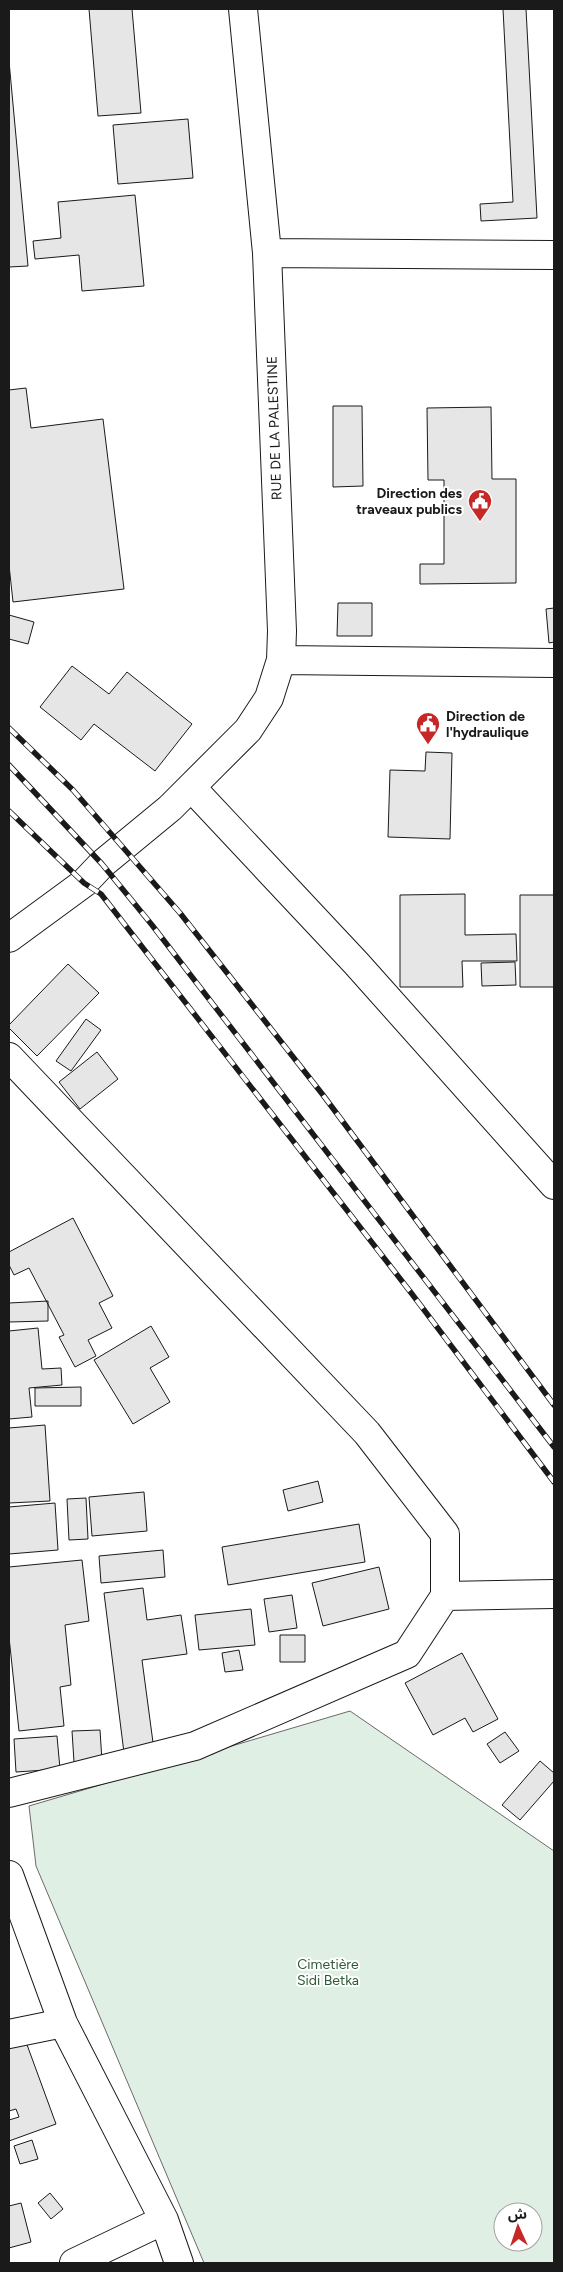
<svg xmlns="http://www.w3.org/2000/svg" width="563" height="2272" viewBox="0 0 563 2272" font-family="Figtree,'Noto Sans Arabic',sans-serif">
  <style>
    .green { fill: #e0efe3; stroke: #6a6a6a; fill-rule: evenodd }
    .building { fill: #e6e6e6; stroke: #1a1a1a }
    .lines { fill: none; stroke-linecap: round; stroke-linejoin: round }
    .street-casing { stroke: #1a1a1a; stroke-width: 30 }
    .street { stroke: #fff; stroke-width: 28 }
    .rail-casing { stroke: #1a1a1a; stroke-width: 5.5 }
    .rail { stroke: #fff; stroke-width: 4; stroke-dasharray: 11; stroke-linecap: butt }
    .labels { text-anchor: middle; stroke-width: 4; stroke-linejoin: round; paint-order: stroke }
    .street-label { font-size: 14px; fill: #1a1a1a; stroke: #fff }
    .poi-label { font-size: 14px; font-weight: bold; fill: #1a1a1a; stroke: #fff; text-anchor: end }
    .park-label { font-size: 14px; fill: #2b5a34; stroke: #fff }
  </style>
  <rect width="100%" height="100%" fill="#fff"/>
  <path class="green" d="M350 1711 554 1851V2263H204L36 1866 29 1806ZM503 2212H533V2242H503Z"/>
  <path class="building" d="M89 9H132L141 113 98 116Z
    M503 9H526L537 218 481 221 480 204 513 202Z
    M9 61 28 266 9 267Z
    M188 119 193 178 118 184 113 125Z
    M135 195 144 286 82 291 79 255 35 259 33 241 61 238 58 202Z
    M26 388 31 428 103 419 124 589 13 602 9 565V390Z
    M333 406H362L363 486 333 487Z
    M491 407 492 479H516V583L420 584V564H444V480H428L427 408Z
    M338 603H372V636H337Z
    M554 608V642L549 643 546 609Z
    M9 615 34 622 28 644 9 639Z
    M72 666 109 694 127 672 192 724 155 771 94 724 81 740 40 707Z
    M426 752 452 753 450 839 388 837 390 770 425 771Z
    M465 894V935L516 934 517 961H462L463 987H400V895Z
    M520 895H554V987H520Z
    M515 962 516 985 482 986 481 963Z
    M68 964 99 993 37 1056 9 1028V1025Z
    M86 1019 101 1030 71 1071 56 1061Z
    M97 1052 118 1079 80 1109 59 1082Z
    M73 1218 113 1296 99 1303 112 1328 88 1340 96 1356 75 1367 59 1337 64 1335 29 1268 14 1275 9 1265V1252Z
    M48 1301V1321L9 1322V1303Z
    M151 1326 169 1357 150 1368 170 1402 133 1424 94 1360Z
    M38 1328 42 1369 61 1368 62 1385 29 1388 32 1417 9 1419V1331Z
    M81 1387V1406H35V1388Z
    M45 1425 50 1501 9 1503V1428Z
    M318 1481 323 1502 288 1511 283 1490Z
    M144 1492 147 1531 92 1536 89 1497Z
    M86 1498 88 1539 69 1540 67 1499Z
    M55 1503 58 1550 9 1554V1507Z
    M359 1524 365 1562 228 1585 222 1547Z
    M163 1550 165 1577 101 1583 99 1556Z
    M82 1560 89 1621 65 1625 71 1685 60 1687 64 1726 19 1731 9 1637V1567Z
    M379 1567 389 1609 323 1626 312 1583Z
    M143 1588 147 1620 181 1615 187 1654 142 1660 154 1750 124 1753 104 1593Z
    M292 1595 297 1628 269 1632 264 1599Z
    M251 1609 255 1645 199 1650 195 1615Z
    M280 1635H305V1662H280Z
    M239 1650 243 1670 225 1672 222 1653Z
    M462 1653 498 1719 473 1732 465 1718 433 1735 405 1683Z
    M100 1730 102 1761 74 1762 72 1731Z
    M505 1732 519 1751 500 1763 487 1744Z
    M57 1736 60 1769 16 1772 14 1739Z
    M540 1761 554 1773V1781L520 1820 502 1805Z
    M26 2042 56 2124 9 2141V2120L19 2117 16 2109 9 2111V2048Z
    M32 2140 38 2159 20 2164 14 2146Z
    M50 2193 63 2209 51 2219 38 2203Z
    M21 2203 31 2242 9 2248V2206Z"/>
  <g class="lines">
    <g class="street-casing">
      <path id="street" d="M267 253 554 255
        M281 660 554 663
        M191 787 356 963 554 1185
        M9 938 84 883 102 864 170 808 248 730 269 698 281 660 282 631 267 253 243 9
        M9 1057 367 1433 445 1534V1596L407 1654 195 1746 9 1793
        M445 1596 554 1594
        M9 1875 63 2023 164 2220 179 2263
        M9 2034 63 2023
        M74 2263 164 2220"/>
    </g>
    <use href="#street" class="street"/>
    <g class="rail-casing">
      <path id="rail" d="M9 728 73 790 180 913 323 1095 554 1405
        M9 765 102 864 152 925 554 1447
        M9 811 84 883 101 894 412 1294 554 1482"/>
    </g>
    <use href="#rail" class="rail"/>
  </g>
  <defs>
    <g id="civic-pin" transform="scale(1.25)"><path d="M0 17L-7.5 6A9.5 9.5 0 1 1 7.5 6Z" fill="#c62828" stroke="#fff"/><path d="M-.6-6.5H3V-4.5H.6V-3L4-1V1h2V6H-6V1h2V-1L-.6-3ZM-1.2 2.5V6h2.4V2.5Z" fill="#fff"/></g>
  </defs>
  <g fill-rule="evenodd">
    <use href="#civic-pin" x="480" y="501"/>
    <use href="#civic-pin" x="428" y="724"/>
  </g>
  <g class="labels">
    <g class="street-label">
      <text transform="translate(274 428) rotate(-92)" y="5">RUE DE LA PALESTINE</text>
    </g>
    <g class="poi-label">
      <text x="462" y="498">Direction des<tspan x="462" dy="16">traveaux publics</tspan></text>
      <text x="446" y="721" text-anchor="start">Direction de<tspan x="446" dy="16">l'hydraulique</tspan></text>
    </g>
    <g class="park-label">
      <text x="328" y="1969">Cimetière<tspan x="328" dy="16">Sidi Betka</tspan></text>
    </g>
  </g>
  <rect width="563" height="2272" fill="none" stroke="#1a1a1a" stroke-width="20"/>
  <g transform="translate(518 2227) rotate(357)"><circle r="24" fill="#ffffff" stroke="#a3a3a3"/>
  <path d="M0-4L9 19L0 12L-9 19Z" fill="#c62828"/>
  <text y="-8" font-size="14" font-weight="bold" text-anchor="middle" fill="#1a1a1a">ش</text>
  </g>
</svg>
